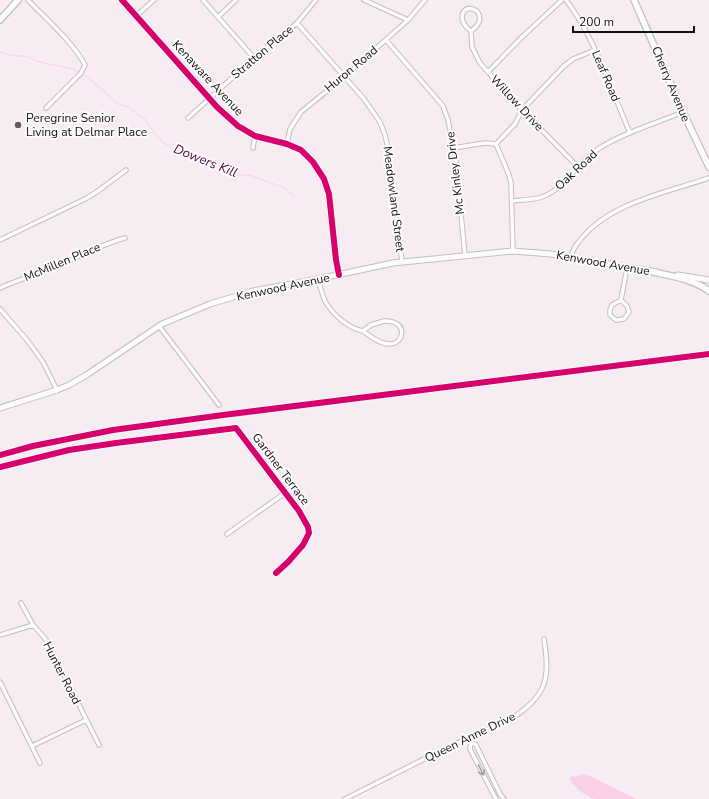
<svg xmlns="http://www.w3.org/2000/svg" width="709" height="799" viewBox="0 0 709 799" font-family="'Nunito Sans',sans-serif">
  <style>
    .water { fill: #fad0e9 }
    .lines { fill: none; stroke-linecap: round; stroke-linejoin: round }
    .stream { stroke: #fad0e9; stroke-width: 1 }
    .street-casing { stroke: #c4bdc1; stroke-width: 5.5 }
    .secondary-casing { stroke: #c4bdc1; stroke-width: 7 }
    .primary-casing { stroke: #c4bdc1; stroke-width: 8 }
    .street { stroke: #fefcfd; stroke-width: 3.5 }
    .secondary { stroke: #fefcfd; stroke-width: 5 }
    .primary { stroke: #fefcfd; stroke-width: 5.5 }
    .cycleway-casing { stroke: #fefbfc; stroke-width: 8 }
    .cycleway { stroke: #d6006c; stroke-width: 6 }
    .oneway { stroke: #a09d9f }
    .poi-dot { fill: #635c60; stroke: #fefbfc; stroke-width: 1.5 }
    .labels { text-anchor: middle; stroke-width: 4; stroke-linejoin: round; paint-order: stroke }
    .street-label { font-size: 12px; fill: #140f12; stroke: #fefbfc }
    .poi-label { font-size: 12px; fill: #140f12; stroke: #fefbfc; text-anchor: start }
    .water-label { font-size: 13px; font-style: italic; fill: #560440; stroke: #fefbfc }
  </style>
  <rect width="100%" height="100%" fill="#f6ecf1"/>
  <path class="water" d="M583 774 590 776 636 799C627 799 600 799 594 799 586 796 572 786 569 778L572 776 576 777Z"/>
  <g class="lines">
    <path class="stream" d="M0 52 14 56H27C43 67 64 64 80 72
      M82 74 90 79 118 104 129 107 140 117 145 119 156 135 164 143 176 150 184 151 195 159H203L215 167 234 175H249L285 188 294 197"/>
    <g class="street-casing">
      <path id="street" d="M28 0C46 19 73 42 85 65L81 73 46 108
        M122 0 217 107 238 126 255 136 287 144 301 150 313 162 324 179 329 194 336 260 339 275
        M203 0 254 58
        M364 0 408 20
        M566 0C595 38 611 89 630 133
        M136 16 154 0
        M218 17 236 0
        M297 23 364 99 380 122 385 135 389 153 402 262
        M471 31C455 20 463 2 477 11 483 19 478 26 471 31L472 47 480 63 522 110 578 167
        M386 40 443 106 448 120 456 161 465 256
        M488 72 521 38 562 0
        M188 118 254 58 297 23 316 0
        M287 144 290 129 301 112 344 77 408 20 425 0
        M496 144 509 175 511 183 513 251
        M253 148 255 136
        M453 148 485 143 496 144 515 124 522 110 564 66 573 59 595 50
        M512 201C521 200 533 200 542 197 566 188 577 162 598 149 623 133 654 124 683 112
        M0 240 87 198 98 191 126 170
        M570 257C572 253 574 248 577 244 606 203 665 193 709 178
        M318 279C320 286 322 294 325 301 333 315 348 328 363 331
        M0 288C19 279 40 274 60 265 82 255 102 244 125 238
        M621 300 627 306 629 312 624 319 616 320 610 315V310L612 305Z
        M621 300 627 268
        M0 309 27 340 43 362 57 390
        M384 321C409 320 405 345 388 344 379 343 371 337 363 331L371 325Z
        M159 326 219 405
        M0 467 69 450 116 443 236 428 299 511 308 527 309 533 303 545 288 562 276 573
        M227 534 285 493
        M21 603 33 625 43 636 48 643 99 745
        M0 635 33 625
        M0 682 40 763
        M471 742 476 745 500 794 504 799
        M471 742 470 749 496 799
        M32 746 86 720
        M345 799 442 750 514 717C548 694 550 677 544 639"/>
    </g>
    <g class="secondary-casing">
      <path id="secondary" d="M678 275 709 280
        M0 408 57 390 69 385 88 374 162 324 210 304 253 291 318 279 393 263 513 251 551 254 657 272"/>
    </g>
    <g class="primary-casing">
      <path id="primary" d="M634 0 683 112 709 167
        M0 20 18 0
        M653 272C672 276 693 279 709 291"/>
    </g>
    <use href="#street" class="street"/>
    <use href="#secondary" class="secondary"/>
    <use href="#primary" class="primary"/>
    <g class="cycleway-casing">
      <path id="cycleway" d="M122 0 217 107 238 126 255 136 287 144 301 150 313 162 324 179 329 194 336 260 339 275
        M0 455 33 446 113 430 223 415 709 354
        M0 467 69 450 116 443 236 428 299 511 308 527 309 533 303 545 288 562 276 573"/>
    </g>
    <use href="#cycleway" class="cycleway"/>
  </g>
  <defs><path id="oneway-shaft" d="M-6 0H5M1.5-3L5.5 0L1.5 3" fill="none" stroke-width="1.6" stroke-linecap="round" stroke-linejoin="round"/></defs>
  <use class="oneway" href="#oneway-shaft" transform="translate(481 770) rotate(63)"/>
  <circle class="poi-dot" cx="18" cy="125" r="4"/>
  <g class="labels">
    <g class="street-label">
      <text transform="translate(262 52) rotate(-40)" y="4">Stratton Place</text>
      <text transform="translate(351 69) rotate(-40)" y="4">Huron Road</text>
      <text transform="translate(606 76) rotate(67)" y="4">Leaf Road</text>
      <text transform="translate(208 78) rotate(47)" y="4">Kenaware Avenue</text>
      <text transform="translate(671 84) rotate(67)" y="4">Cherry Avenue</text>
      <text transform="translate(517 103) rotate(47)" y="4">Willow Drive</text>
      <text transform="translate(576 170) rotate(-43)" y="4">Oak Road</text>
      <text transform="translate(455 173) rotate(-97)" y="4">Mc Kinley Drive</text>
      <text transform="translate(394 199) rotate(83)" y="4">Meadowland Street</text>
      <text transform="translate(62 262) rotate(-23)" y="4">McMillen Place</text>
      <text transform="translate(603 263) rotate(10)" y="4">Kenwood Avenue</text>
      <text transform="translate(283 287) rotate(-12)" y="4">Kenwood Avenue</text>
      <text transform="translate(281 469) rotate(53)" y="4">Gardner Terrace</text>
      <text transform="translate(62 673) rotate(63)" y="4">Hunter Road</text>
      <text transform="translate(470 737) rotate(-26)" y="4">Queen Anne Drive</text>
    </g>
    <g class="poi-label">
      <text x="26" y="122">Peregrine Senior<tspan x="26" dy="14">Living at Delmar Place</tspan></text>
    </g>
    <g class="water-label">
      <text transform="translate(206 160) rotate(22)" y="5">Dowers Kill</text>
    </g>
  </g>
  <path d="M573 26v6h121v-6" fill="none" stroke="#140f12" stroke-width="2"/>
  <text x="579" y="26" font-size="12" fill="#140f12" stroke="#fefbfc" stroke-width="3" paint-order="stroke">200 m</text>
</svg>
